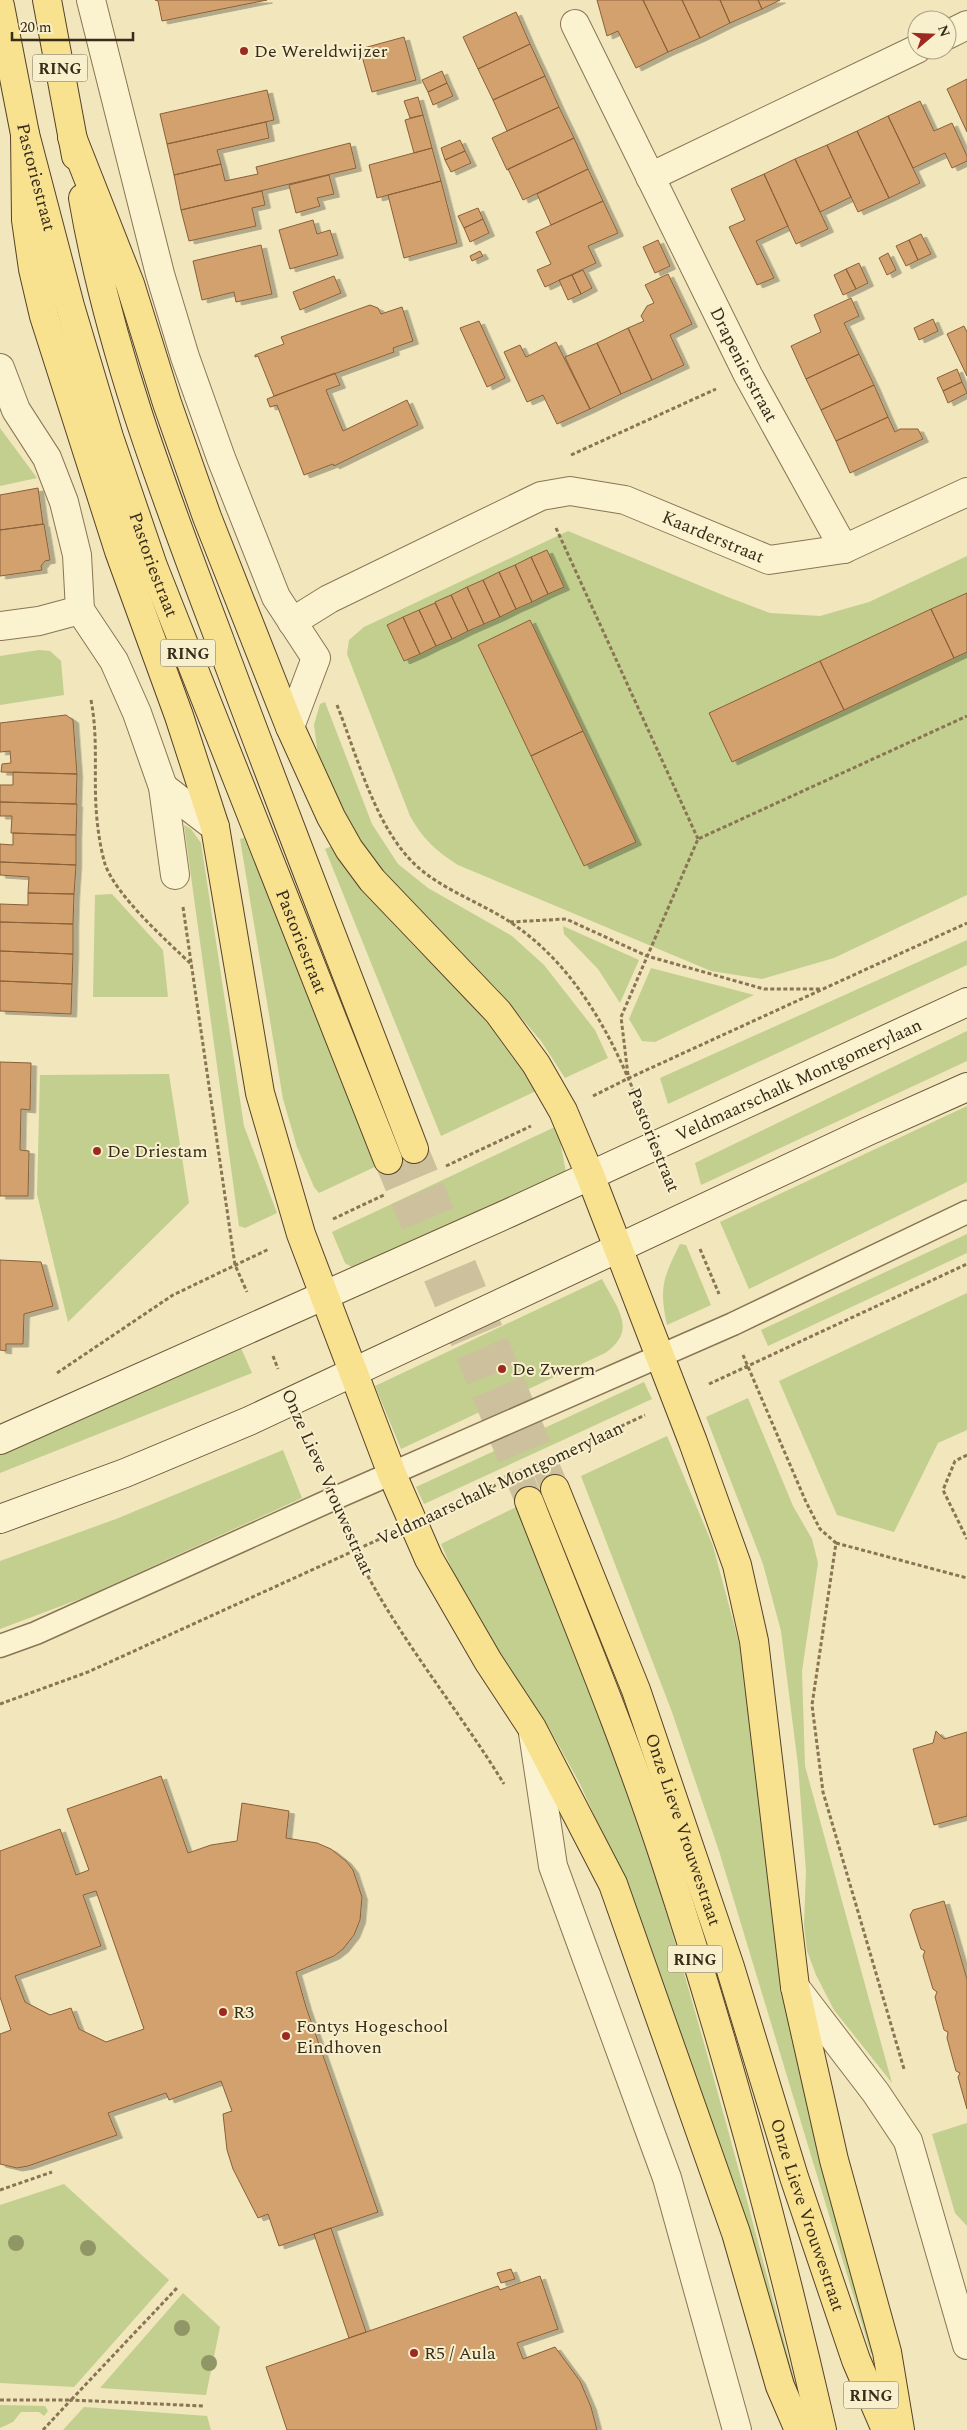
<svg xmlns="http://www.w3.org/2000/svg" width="967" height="2430" viewBox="0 0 967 2430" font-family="Spectral,serif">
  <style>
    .green { fill: #c2cf8f }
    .building { fill: #d2a16e; stroke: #8a6038; fill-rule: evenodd; filter: url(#shadow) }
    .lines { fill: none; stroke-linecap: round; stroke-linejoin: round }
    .primary-tunnel { stroke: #ccc19c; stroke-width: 28; stroke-dasharray: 28 14; stroke-linecap: butt }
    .lane-casing { stroke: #897554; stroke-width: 25 }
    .street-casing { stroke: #897554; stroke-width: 30 }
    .secondary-casing { stroke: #6b5638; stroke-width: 30 }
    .primary-casing { stroke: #564229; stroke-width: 30 }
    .path { stroke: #897554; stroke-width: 3; stroke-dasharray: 4 2.5; stroke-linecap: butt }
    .lane { stroke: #fbf2cf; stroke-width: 22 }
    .street { stroke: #fbf2cf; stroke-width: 28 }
    .secondary { stroke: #fbf2cf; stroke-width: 28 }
    .primary { stroke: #f8e18f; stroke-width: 28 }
    .tree { fill: #919666 }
    .poi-dot { fill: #9c2a20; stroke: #f8efcc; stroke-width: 2 }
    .labels { text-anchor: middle; stroke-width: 4; stroke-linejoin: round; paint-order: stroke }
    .shield { fill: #f8efcc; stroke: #71664f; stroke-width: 1 }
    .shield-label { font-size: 16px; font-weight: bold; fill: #372b1a }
    .poi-label { font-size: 18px; fill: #372b1a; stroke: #f8efcc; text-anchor: start }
    .street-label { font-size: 18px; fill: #372b1a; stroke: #f8efcc }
  </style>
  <defs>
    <filter id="shadow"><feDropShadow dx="5.5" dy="3" stdDeviation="0" flood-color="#0004"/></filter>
  </defs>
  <rect width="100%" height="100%" fill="#f1e6bc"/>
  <path class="green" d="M0 428 37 478 0 486Z
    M568 531 725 596 770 613 820 616 869 602 967 556V895L834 958 762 979 711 971 458 865C435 850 424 840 410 816L347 654 349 640 364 627Z
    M39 650 50 651 61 661 64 695 0 705V656Z
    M325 702 372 824 398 864 428 888 512 936 544 965 595 1030 608 1058 565 1078 541 1041 496 988 435 931 381 873 350 828 318 756 314 725 320 704Z
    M184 825 191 829 201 843 244 1126 277 1213 245 1228 239 1226Z
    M246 837 379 1165 319 1193 314 1187 297 1147 283 1099 240 839Z
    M332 846C358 887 391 923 425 957 437 968 452 977 463 989 492 1020 515 1054 538 1090L441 1136 325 849Z
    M112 894 163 950 168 997H93L95 895Z
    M563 926 639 960 620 1003 598 969 564 934Z
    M967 940V965L668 1104 660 1078Z
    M651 968 754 995 655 1042 642 1041 629 1019Z
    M967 1031V1061L701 1185 695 1163Z
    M169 1074 189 1203 68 1322 37 1194 40 1075Z
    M967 1106V1182L749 1289 720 1222Z
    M557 1126 566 1172 355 1269 345 1263 332 1232Z
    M967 1234V1253L768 1346 761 1330Z
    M680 1244 686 1245 711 1305 667 1325C659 1287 663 1278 680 1244Z
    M602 1279C616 1307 639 1330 605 1353L401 1449 375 1386Z
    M967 1293V1430L938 1443 894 1532 837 1515 779 1381Z
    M241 1348 252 1373 0 1473V1446Z
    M644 1382 652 1399 424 1504 416 1487Z
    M748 1398 793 1506 812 1539 818 1563 802 1671 805 1766 892 2083 834 2010 816 1975 807 1951 804 1925 806 1871 798 1765 781 1631 763 1564 706 1417Z
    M667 1436 713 1546 743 1658 770 1902 791 2016 876 2353 871 2354 719 1851 672 1712 581 1476Z
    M283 1450 302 1498 85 1597 0 1629V1561L116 1519Z
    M520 1505C567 1629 618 1752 656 1879 707 2046 751 2215 795 2383L789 2385 612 1854 580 1784 546 1722 489 1639 462 1592 441 1544Z
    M967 2123V2226L955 2213 932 2134Z
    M64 2184 169 2280 74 2387 0 2383V2205Z
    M183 2293 220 2327 206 2395 100 2388Z
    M0 2405 45 2406 48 2411 44 2416 39 2412H21L13 2422 0 2428Z
    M84 2407 207 2416 211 2430H63Z"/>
  <path class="building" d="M155 0H267L162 21 158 1Z
    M597 0H643L668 52 636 68 618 31 607 36Z
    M643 0H682L700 38 668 52Z
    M682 0H720L730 23 700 38Z
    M720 0H758L762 9 730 23Z
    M758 0H780L762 9Z
    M516 12 530 44 478 69 463 37Z
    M404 37 416 80 372 92 360 49Z
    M530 44 545 76 493 100 478 69Z
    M442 71 447 83 428 92 422 80Z
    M545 76 559 107 507 131 493 100Z
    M967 79V132L947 89Z
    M447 83 453 96 433 105 428 92Z
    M267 90 274 120 167 144 160 114Z
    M418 97 423 115 410 118 404 101Z
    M920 101 934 131 952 123 967 156V161L952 168 945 153 913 168 888 116Z
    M559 107 574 138 507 170 492 138Z
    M423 115 432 148 414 153 405 120Z
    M888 116 920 183 889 198 857 131Z
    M266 122 269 138 217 150 221 164 174 175 167 144Z
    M857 131 889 198 858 212 827 145Z
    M574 138 588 169 523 200 508 169Z
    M460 140 465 151 445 160 441 148Z
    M350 143 356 168 181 210 174 175 221 164 225 181 258 174 256 167Z
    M827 145 851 197 820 212 795 159Z
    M432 148 441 181 377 198 369 165Z
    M465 151 471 163 451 172 445 160Z
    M795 159 828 229 796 244 764 174Z
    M588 169 603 201 551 225 537 194Z
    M764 174 788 226 756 241 774 278 757 285 729 227 745 220 731 189Z
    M329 175 334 194 317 198 320 206 296 213 289 185Z
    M441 181 457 243 404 258 388 195Z
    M262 191 265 205 252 208 256 226 189 241 181 210Z
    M603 201 618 233 588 246 596 263 545 287 537 270 551 264 536 232Z
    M478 208 483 219 464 228 458 216Z
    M483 219 489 233 470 242 464 228Z
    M313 220 317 234 330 230 338 255 290 269 279 230Z
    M921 234 931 254 918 260 909 240Z
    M658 240 670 266 655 273 643 247Z
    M909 240 918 260 906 266 896 246Z
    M261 245 272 294 236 302 234 292 202 300 193 261Z
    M480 251 483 256 472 261 470 256Z
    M888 253 896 270 887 275 879 258Z
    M859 263 868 283 856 289 846 269Z
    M846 269 856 289 843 295 834 275Z
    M583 270 592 288 581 294 572 275Z
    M668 274 692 324 670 335 684 365 652 380 628 328 644 321 641 316 647 306 654 303 645 285Z
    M572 275 581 294 568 300 559 280Z
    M334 276 341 293 300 310 293 292Z
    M851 298 859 316 844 323 859 354 806 379 791 346 821 332 814 315Z
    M370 305 378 308 381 314 402 307 413 341 393 348 394 352 274 396 258 356 255 357V355L284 344 281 337Z
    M933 319 938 331 919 340 914 328Z
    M479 321 505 378 487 387 460 328Z
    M964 326 967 332V376L947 334Z
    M628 328 652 380 621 394 597 343Z
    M556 342 590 409 557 424 543 395 527 402 504 352 520 345 526 357Z
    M597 343 621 394 590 409 565 357Z
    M859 354 874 385 821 410 806 379Z
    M957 369 962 382 943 391 937 378Z
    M335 373 340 385 326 390 343 431 407 400 418 425 334 466 333 464 304 475 277 405 270 407 267 399Z
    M962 382 967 393 948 403 943 391Z
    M874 385 888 417 836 441 821 410Z
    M888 417 895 432 900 429H918L923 439 850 473 836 441Z
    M38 488 43 524 0 530V495Z
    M44 524 50 560 45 561 41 566 42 570 0 576V530Z
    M547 550 564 587 548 594 531 557Z
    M531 557 548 594 532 602 515 565Z
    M515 565 532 602 516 609 499 572Z
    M499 572 516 609 500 617 483 580Z
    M483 580 500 617 484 624 467 587Z
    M467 587 484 624 468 631 451 595Z
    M967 593V652L954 658 931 609Z
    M451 595 468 631 452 639 435 602Z
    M435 603 452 639 436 646 419 610Z
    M931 609 954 658 844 710 820 661Z
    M419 610 436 646 420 654 403 617Z
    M403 617 420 654 404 661 387 625Z
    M530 620 583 731 531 756 478 645Z
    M820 661 844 710 732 762 709 713Z
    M66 715 73 720 77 774 1 772 2 764 11 763 10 751 0 752V723Z
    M583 731 636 842 584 866 531 756Z
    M13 772 77 774 76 804 0 802V785H13Z
    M0 802 77 804 76 835 11 833 12 816H0Z
    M13 833 76 835V865L0 862V844L13 845Z
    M0 862 76 865 74 894 28 893 29 877 0 875Z
    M28 893 74 894 73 924 0 922V904L28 905Z
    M0 922 73 924V954L0 951Z
    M0 951 73 954 72 984 0 981Z
    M0 981 72 984 71 1014 0 1011Z
    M0 1062 31 1063 30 1110 21 1109 20 1150 29 1151 28 1196H0Z
    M0 1260 41 1262 53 1306 24 1314 23 1344H6V1351L0 1350Z
    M936 1731 944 1739 967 1732V1816L934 1825 913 1749 933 1743Z
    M161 1776 188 1853 211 1845 237 1841 242 1803 289 1811 286 1838 317 1843 331 1849 346 1861 353 1870 362 1897 360 1920 354 1935 343 1949 334 1956 296 1972 306 2007 378 2212 279 2246 268 2214 258 2218 233 2169 227 2150 223 2114 232 2111 221 2081 169 2100 166 2093 108 2113 117 2135 28 2166 17 2168 0 2164V2034L11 2030 0 1997V1851L60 1829 76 1875 89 1870 67 1809ZM96 1891 144 2029 106 2042 79 2029 71 2008 50 2015 25 2002 15 1976 101 1946 83 1895Z
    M944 1901 967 1979V2109L958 2077 960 2073 956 2071 947 2038 948 2032 944 2030 935 1997 937 1992 933 1989 923 1956 925 1951 921 1949 910 1915 913 1910Z
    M331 2228 366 2332 349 2338 314 2234Z
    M511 2269 515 2279 501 2283 497 2273Z
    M540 2276 558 2329 517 2343 523 2359 555 2347 580 2381 591 2407 597 2430H287L266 2367 498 2286 500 2290Z"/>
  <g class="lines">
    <path class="primary-tunnel" d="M414 1149 555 1489
      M388 1160 468 1349 529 1501"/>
    <g class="lane-casing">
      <path id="lane" d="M0 1646 36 1633 333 1499 733 1324 967 1212"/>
    </g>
    <g class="street-casing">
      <g id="street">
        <path d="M91 0 160 274 185 357 221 458 276 597 316 658 290 727"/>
        <path id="s1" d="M575 24 748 375 844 549"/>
        <path d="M947 35 967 25"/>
        <path d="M650 177 917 49"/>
        <path d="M0 368 16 410 47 458 64 502 77 555 80 610 114 661 137 713 163 787 175 875"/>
        <path id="s2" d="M292 622 329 599 541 496 570 491 625 500 769 560 844 549 967 492"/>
        <path d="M0 626 39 621 80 610"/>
        <path d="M163 787 215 827"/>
        <path d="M533 1733 553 1866 667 2178 737 2430"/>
        <path d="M795 1987 876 2093 908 2141 967 2345"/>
      </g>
    </g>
    <g class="secondary-casing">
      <g id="secondary">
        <path id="s3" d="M0 1440 509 1213 967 1002"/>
        <path d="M0 1519 125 1473 249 1421 866 1132 967 1087"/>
      </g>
    </g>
    <g class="primary-casing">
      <g id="primary">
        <path d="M47 0 76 156"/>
        <path id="s4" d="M0 6 25 134 70 306 109 437 153 566 388 1160"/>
        <path d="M25 134 26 220 33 269 44 316 119 551 179 716 215 827 260 1093 301 1234 392 1474 429 1559 488 1661 532 1728 613 1884 736 2233 780 2386 799 2430"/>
        <path d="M72 137 130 284 167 403 207 517 290 727 331 817 349 849 372 880 498 1012 536 1064 563 1111 590 1175 693 1442 737 1565 754 1641 795 1987 834 2160 887 2352 900 2430"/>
        <path d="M83 198C109 349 163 490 217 633 281 806 348 977 414 1149"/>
        <path id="s5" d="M555 1489 636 1690 730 1967 794 2177 856 2360 886 2430"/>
        <path d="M529 1501C576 1621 626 1740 666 1863 727 2049 778 2239 822 2430"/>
      </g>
    </g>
    <path class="path" d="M571 455 716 389
      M556 528 698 839
      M91 700C98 736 94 771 96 807 97 825 100 847 105 864 116 896 167 941 192 965
      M337 705C356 753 372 815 406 855 432 886 474 899 507 920 576 964 614 1039 642 1112
      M183 907 235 1265 247 1292
      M510 922 566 919 647 956 764 989H821
      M628 1075 621 1017 698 839 967 716
      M593 1096 629 1078 967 923
      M446 1166 531 1126
      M333 1219 384 1195
      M700 1249 719 1294
      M743 1355 806 1502 820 1529 836 1543 812 1705 823 1792 904 2069
      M273 1356 278 1369
      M57 1373 173 1295 269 1249
      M709 1384 967 1264
      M305 1435 320 1470
      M562 1454 645 1415
      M967 1455 955 1461 943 1490 967 1539
      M445 1509 498 1484
      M345 1529C384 1621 452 1699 504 1784
      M836 1543 967 1578
      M0 1704 88 1672 382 1538
      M0 2190 52 2172
      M0 2400H71L177 2288
      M43 2430 71 2400 203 2406"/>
    <use href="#lane" class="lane"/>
    <use href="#street" class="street"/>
    <use href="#secondary" class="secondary"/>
    <use href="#primary" class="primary"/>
  </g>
  <g class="tree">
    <circle cx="16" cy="2243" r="8"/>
    <circle cx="88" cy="2248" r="8"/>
    <circle cx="182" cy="2328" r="8"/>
    <circle cx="209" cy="2363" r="8"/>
  </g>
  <g class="poi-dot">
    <circle cx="244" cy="51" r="5"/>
    <circle cx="97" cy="1151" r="5"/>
    <circle cx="502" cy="1369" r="5"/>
    <circle cx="223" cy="2012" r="5"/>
    <circle cx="286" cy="2036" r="5"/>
    <circle cx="414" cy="2353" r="5"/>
  </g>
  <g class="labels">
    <g class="shield">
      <rect x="32.5" y="54.5" width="55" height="27" rx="4"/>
      <rect x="160.5" y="639.5" width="55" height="27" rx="4"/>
      <rect x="667.5" y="1945.5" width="55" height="27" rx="4"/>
      <rect x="843.5" y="2381.5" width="55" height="27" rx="4"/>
    </g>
    <g class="shield-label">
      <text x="60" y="74">RING</text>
      <text x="188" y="659">RING</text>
      <text x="695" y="1965">RING</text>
      <text x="871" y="2401">RING</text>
    </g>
    <g class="poi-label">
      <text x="254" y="57">De Wereldwijzer</text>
      <text x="107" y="1157">De Driestam</text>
      <text x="512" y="1375">De Zwerm</text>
      <text x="233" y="2018">R3</text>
      <text x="296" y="2032">Fontys Hogeschool<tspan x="296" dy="21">Eindhoven</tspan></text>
      <text x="424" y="2359">R5 / Aula</text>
    </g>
    <g class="street-label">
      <text dy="6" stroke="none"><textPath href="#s4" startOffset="175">Pastoriestraat</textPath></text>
      <text dy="6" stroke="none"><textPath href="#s1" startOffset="380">Drapenierstraat</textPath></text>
      <text dy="6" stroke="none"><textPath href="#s2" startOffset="460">Kaarderstraat</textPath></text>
      <text dy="6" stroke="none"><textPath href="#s4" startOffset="580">Pastoriestraat</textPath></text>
      <text dy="6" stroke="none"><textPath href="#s4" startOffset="985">Pastoriestraat</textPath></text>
      <text dy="6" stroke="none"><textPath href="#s3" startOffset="876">Veldmaarschalk Montgomerylaan</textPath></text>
      <text transform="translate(654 1140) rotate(68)" y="6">Pastoriestraat</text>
      <text transform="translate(328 1482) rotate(66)" y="6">Onze Lieve Vrouwestraat</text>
      <text transform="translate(500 1483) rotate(-25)" y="6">Veldmaarschalk Montgomerylaan</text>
      <text dy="6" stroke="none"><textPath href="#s5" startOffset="364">Onze Lieve Vrouwestraat</textPath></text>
      <text dy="6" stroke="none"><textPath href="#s5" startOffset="769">Onze Lieve Vrouwestraat</textPath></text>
    </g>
  </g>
  <g transform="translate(932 35) rotate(71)"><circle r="24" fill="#f8efcc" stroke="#aba185"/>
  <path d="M0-4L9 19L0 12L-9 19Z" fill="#9c2a20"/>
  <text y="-8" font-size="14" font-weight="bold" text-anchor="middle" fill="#372b1a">N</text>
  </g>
  <path d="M12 32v8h121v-8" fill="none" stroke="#372b1a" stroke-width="2.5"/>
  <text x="20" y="32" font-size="15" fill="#372b1a" stroke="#f8efcc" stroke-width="4" paint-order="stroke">20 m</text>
</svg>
